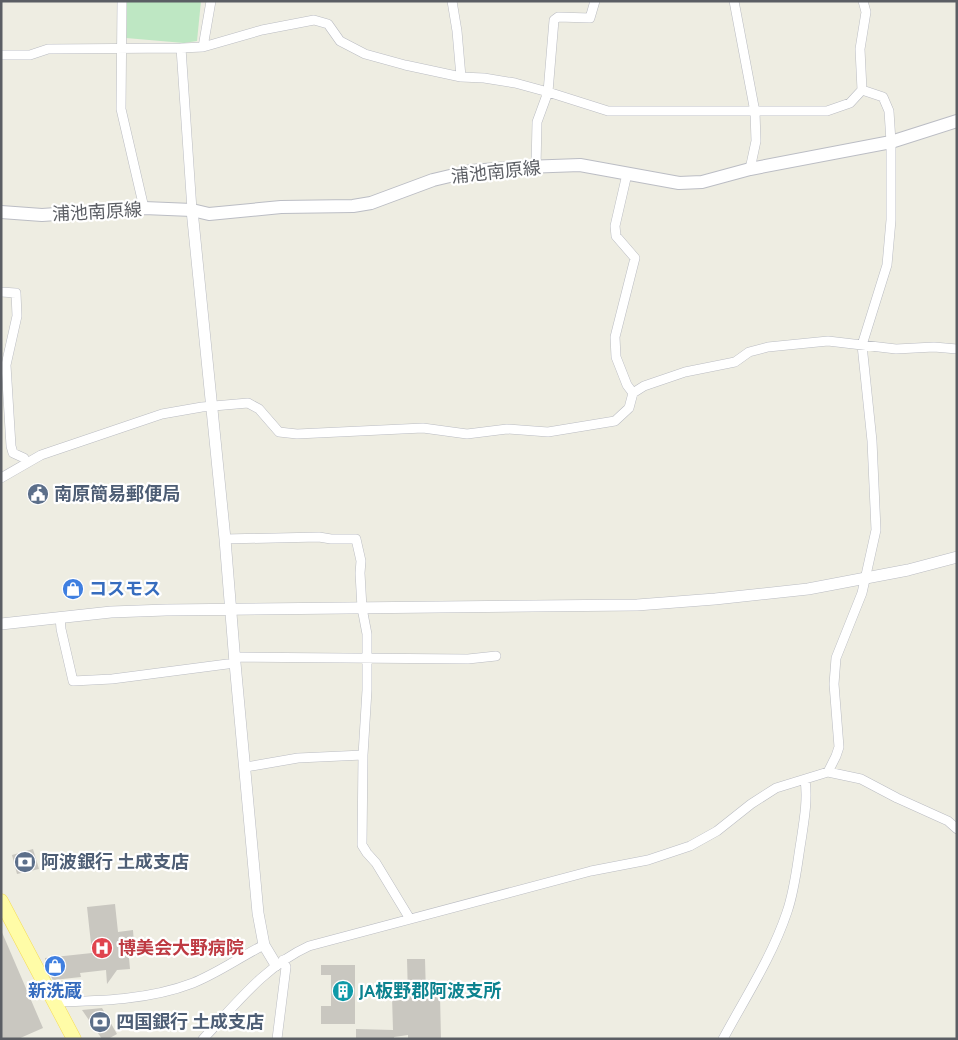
<svg xmlns="http://www.w3.org/2000/svg" width="958" height="1040" viewBox="0 0 958 1040" font-family="Cabin,'Noto Sans JP',sans-serif">
  <style>
    .green { fill: #bee7c3 }
    .building { fill: #c9c7c0 }
    .lines { fill: none; stroke-linecap: round; stroke-linejoin: round }
    .minor-casing { stroke: #babcc2; stroke-width: 10 }
    .tertiary-casing { stroke: #babcc2; stroke-width: 12 }
    .secondary-casing { stroke: #bbbdc4; stroke-width: 14 }
    .primary-casing { stroke: #f6dd54; stroke-width: 15 }
    .minor { stroke: #fff; stroke-width: 9 }
    .tertiary { stroke: #fff; stroke-width: 11 }
    .secondary { stroke: #fff; stroke-width: 12 }
    .primary { stroke: #fffca7; stroke-width: 14 }
    .labels { text-anchor: middle; stroke-width: 4.5; stroke-linejoin: round; paint-order: stroke }
    .street-label { font-size: 18px; fill: #5b5e64; stroke: #fff }
    .service-label { font-size: 18px; font-weight: bold; fill: #4e5e75; stroke: #fff; text-anchor: start }
    .shop-label { font-size: 18px; font-weight: bold; fill: #366cbe; stroke: #fff; text-anchor: start }
    .health-label { font-size: 18px; font-weight: bold; fill: #be3a42; stroke: #fff; text-anchor: start }
    .culture-label { font-size: 18px; font-weight: bold; fill: #0d838f; stroke: #fff; text-anchor: start }
  </style>
  <rect width="100%" height="100%" fill="#eeede2"/>
  <path class="green" d="M127 1H201L197 41 184 43 126 38Z"/>
  <path class="building" d="M33 849 39 869 17 874 12 855Z
    M115 904 118 932 133 930 134 944 128 947 130 969 117 970 107 984 106 970 80 973 81 977 53 980 46 967 45 958 92 953 87 907Z
    M1 930 43 1028 18 1039H1Z
    M407 959H425L426 995H440L441 1039H408V1035L394 1037V1039H356V1029L393 1030 392 996H408Z
    M321 965H355V1024H321V1006H331V975H321Z
    M102 1008 117 1034 108 1039H102L82 1010Z"/>
  <g class="lines">
    <g class="minor-casing">
      <path id="minor" d="M122 1 121 109 144 208
        M452 1 457 31 461 77
        M734 1 755 112 756 141 750 169
        M203 47 211 1
        M181 48 203 47 262 30 314 20 328 24 340 41 365 54 405 65 461 77 484 78 515 83 548 92 608 111H827L850 103 862 90 860 49 866 12 863 1
        M1 55H30L48 49 181 48 192 210
        M536 167 537 122 548 92 554 20 558 17 590 18 595 1
        M627 174 615 226 616 236 635 258 615 337 616 357 627 385 633 393
        M1 292 16 293 17 316 6 365 11 446 13 453 24 458 27 463
        M1 478 41 455 162 414 202 407 248 403 259 409 279 432 297 434 423 428 467 434 507 429 548 432 615 421 629 408 633 393 644 386 685 372 735 362 749 352 768 347 828 341 896 349 934 347 957 349
        M225 539 319 537 331 539H356L361 561 360 573 362 608 367 634V690L363 755 362 845 367 853 376 863 410 919
        M60 617 61 629 73 681 112 679 235 663
        M234 657 468 659 496 656
        M246 767 298 758 363 755
        M828 772 836 756 839 747 834 684 836 658 862 593 876 530 872 441 862 345 887 265 891 220V142L889 111 883 97 862 90
        M53 1002C100 1001 149 1000 193 983 218 973 240 957 264 945
        M203 1039C236 1004 265 966 309 946L591 871 648 860 690 846 717 831 751 804 776 788 828 772 861 779 897 798 948 821 957 829
        M277 1039 286 967 283 960
        M723 1039C745 998 772 957 787 912 795 889 797 865 801 841 804 821 808 799 805 780"/>
    </g>
    <g class="tertiary-casing">
      <path id="tertiary" d="M192 210 225 539 235 663 258 913 264 945 276 965
        M1 624 111 612 166 610 637 605 715 599 808 589 908 570 957 557"/>
    </g>
    <g class="secondary-casing">
      <path id="secondary" d="M1 212 42 215 144 208 192 210 209 214 281 207 353 206 371 203 433 180 471 171 525 167 580 165 679 183 702 182 750 169 891 142 957 121"/>
    </g>
    <g class="primary-casing">
      <path id="primary" d="M1 901 74 1039"/>
    </g>
    <use href="#minor" class="minor"/>
    <use href="#tertiary" class="tertiary"/>
    <use href="#secondary" class="secondary"/>
    <use href="#primary" class="primary"/>
  </g>
  <defs>
    <g id="civic-disc" transform="scale(1.125)"><circle r="9.5" fill="#5c6f8a" stroke="#fff"/><path d="M-.6-6.5H3V-4.5H.6V-3L4-1V1h2V6H-6V1h2V-1L-.6-3ZM-1.2 2.5V6h2.4V2.5Z" fill="#fff"/></g>
    <g id="shop-disc" transform="scale(1.125)"><circle r="9.5" fill="#3f7fe0" stroke="#fff"/><path d="M-5-2.5h2.3a2.7 3.5 0 0 1 5.4 0H5L5.5 6h-11ZM-1.5-2.5h3a1.5 2.3 0 0 0-3 0Z" fill="#fff"/></g>
    <g id="bank-disc" transform="scale(1.125)"><circle r="9.5" fill="#5c6f8a" stroke="#fff"/><path d="M-6-4H6V4H-6ZM0-2.3a2.3 2.3 0 1 0 0 4.6a2.3 2.3 0 1 0 0-4.6Z" fill="#fff"/></g>
    <g id="hospital-disc" transform="scale(1.125)"><circle r="9.5" fill="#e0444e" stroke="#fff"/><path d="M-5-5h3v3.5h4V-5h3V5h-3V1.5h-4V5h-3Z" fill="#fff"/></g>
    <g id="building-disc" transform="scale(1.125)"><circle r="9.5" fill="#0f9aa8" stroke="#fff"/><path d="M-4-6H4V6H1V3H-1V6H-4ZM-2.5-4.3h1.7v1.8h-1.7ZM.8-4.3h1.7v1.8H.8ZM-2.5-1h1.7V.8h-1.7ZM.8-1h1.7V.8H.8Z" fill="#fff"/></g>
  </defs>
  <g fill-rule="evenodd">
    <use href="#civic-disc" x="38" y="494"/>
    <use href="#shop-disc" x="73" y="589"/>
    <use href="#bank-disc" x="25" y="862"/>
    <use href="#hospital-disc" x="102" y="948"/>
    <use href="#shop-disc" x="55" y="966"/>
    <use href="#building-disc" x="343" y="991"/>
    <use href="#bank-disc" x="100" y="1022"/>
  </g>
  <g class="labels">
    <g class="street-label">
      <text transform="translate(496 172) rotate(-6)" y="6">浦池南原線</text>
      <text transform="translate(97 212) rotate(-3)" y="6">浦池南原線</text>
    </g>
    <g class="service-label">
      <text x="54" y="500">南原簡易郵便局</text>
      <text x="41" y="868">阿波銀行 土成支店</text>
      <text x="116" y="1028">四国銀行 土成支店</text>
    </g>
    <g class="shop-label">
      <text x="89" y="595">コスモス</text>
      <text x="55" y="997" text-anchor="middle">新洗蔵</text>
    </g>
    <g class="health-label">
      <text x="118" y="954">博美会大野病院</text>
    </g>
    <g class="culture-label">
      <text x="359" y="997">JA板野郡阿波支所</text>
    </g>
  </g>
  <rect width="958" height="1040" fill="none" stroke="#5b5e64" stroke-width="5"/>
</svg>
